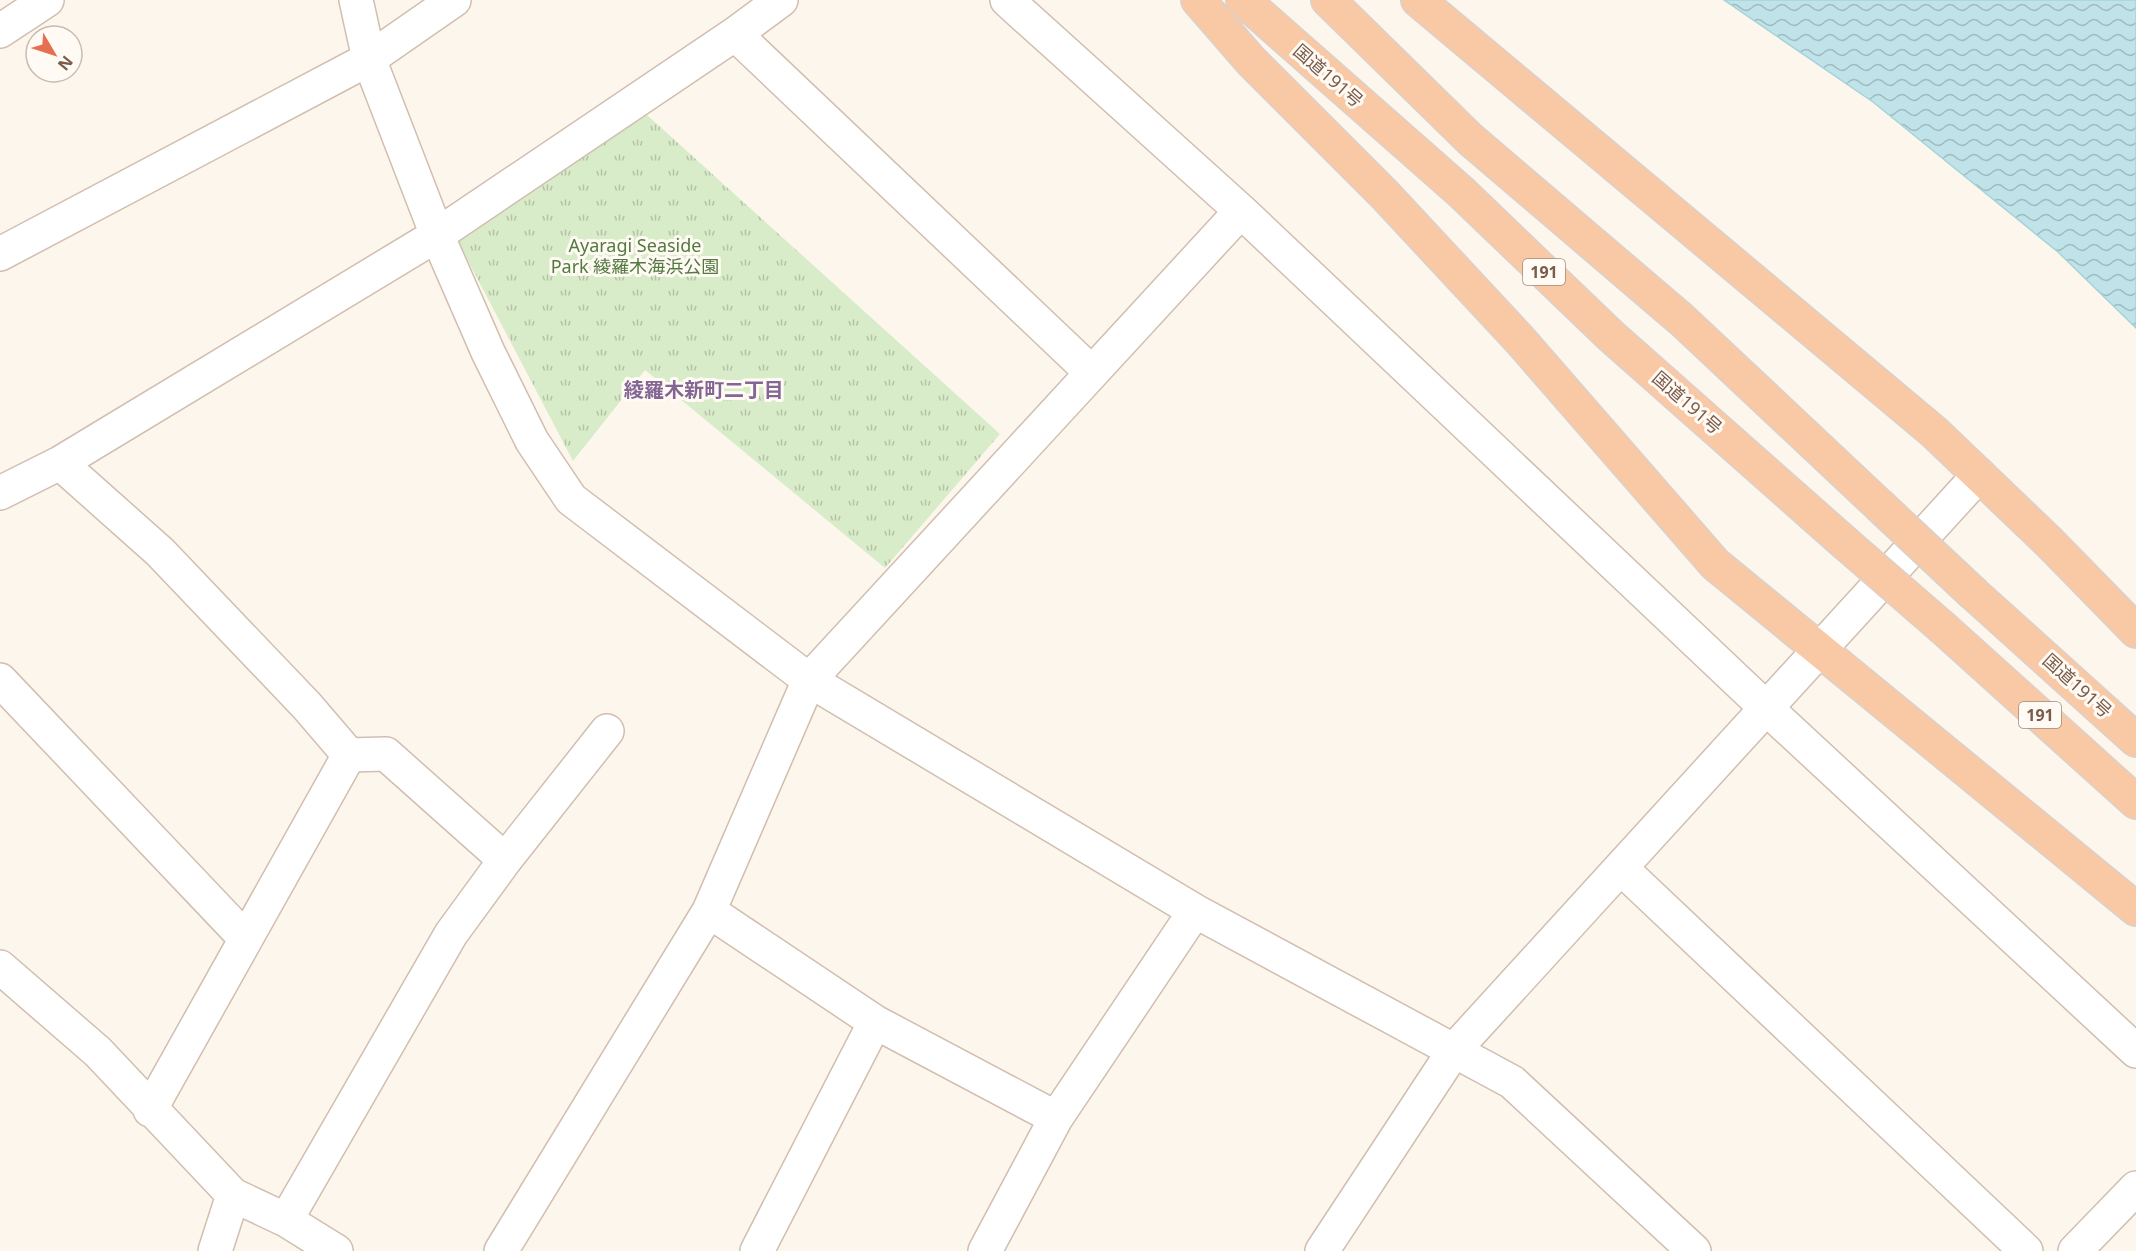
<svg xmlns="http://www.w3.org/2000/svg" width="2136" height="1251" viewBox="0 0 2136 1251" font-family="'Noto Sans','Noto Sans JP',sans-serif">
  <style>
    .park { fill: url(#park-tufts) }
    .water { fill: url(#water-waves); stroke: #a5d3da; stroke-width: 1.5 }
    .lines { fill: none; stroke-linecap: round; stroke-linejoin: round }
    .minor-casing { stroke: #d1beb0; stroke-width: 36 }
    .tertiary-casing { stroke: #d1beb0; stroke-width: 36 }
    .trunk-casing { stroke: #dad1cd; stroke-width: 36 }
    .minor { stroke: #fff; stroke-width: 33 }
    .tertiary { stroke: #fff; stroke-width: 33 }
    .trunk { stroke: #f9c8a4; stroke-width: 33 }
    .trunk-bridge-casing { stroke: #dad1cd; stroke-width: 36; stroke-linecap: butt }
    .trunk-bridge { stroke: #f9c8a4; stroke-width: 33 }
    .labels { text-anchor: middle; stroke-width: 6; stroke-linejoin: round; paint-order: stroke }
    .shield { fill: #fffaf3; stroke: #a28b7f; stroke-width: 1.5 }
    .shield-label { font-size: 16px; font-weight: bold; fill: #7a5c4d }
    .street-label { font-size: 18px; fill: #7a5c4d; stroke: #fffaf3 }
    .park-label { font-size: 18px; fill: #537a41; stroke: #fffaf3 }
    .neighbourhood-label { font-size: 20px; font-weight: bold; fill: #846695; stroke: #fffaf3 }
  </style>
  <defs>
    <pattern id="park-tufts" width="24" height="20" patternUnits="userSpaceOnUse" patternTransform="scale(1.5)"><rect width="24" height="20" fill="#d8ecc9"/><path d="M3 7l-1-3M5 7V3M7 7l1-3M15 17l-1-3M17 17v-4M19 17l1-3" fill="none" stroke="#b4c2a5"/></pattern>
    <pattern id="water-waves" width="16" height="10" patternUnits="userSpaceOnUse" patternTransform="scale(1.5)"><rect width="16" height="10" fill="#bfe3e8"/><path d="M0 5q4-4 8 0t8 0" fill="none" stroke="#a0bbbe"/></pattern>
  </defs>
  <rect width="100%" height="100%" fill="#fdf6ec"/>
  <path class="park" d="M647 115 1000 434 885 568 645 370 573 461 455 236Z"/>
  <path class="water" d="M1724 0H2136V328L2058 252 1873 102Z"/>
  <g class="lines">
    <g class="minor-casing">
      <path id="minor" d="M356 0 369 59 437 235 488 352 532 441 571 499 809 680 1195 911 1512 1082 1694 1251
        M1007 0 1241 211 1765 707 2136 1051
        M0 31 47 0
        M735 34 1091 372
        M0 254 369 59 454 0
        M60 463 160 552 307 706 349 755 150 1110
        M0 493 60 463 437 235 735 34 781 0
        M0 680 245 938
        M505 860 607 731
        M1622 869 2026 1251
        M709 911 875 1022 1056 1118
        M0 967 98 1052 233 1195 286 1220 336 1251
        M286 1220 451 934 505 860 386 754 349 755
        M215 1251 233 1195
        M501 1251 709 911 809 680 1241 211
        M757 1251 875 1022
        M985 1251 1056 1118 1195 911
        M2075 1251 2136 1188"/>
    </g>
    <g class="tertiary-casing">
      <path id="tertiary" d="M1322 1251 1455 1049 1979 475"/>
    </g>
    <g class="trunk-casing">
      <path id="trunk" d="M1198 0 1251 61 1385 195 1520 340 1715 564 2136 909
        M1243 0 1461 192 1611 336 1845 543
        M1328 0 1470 139 1682 320 1879 505
        M1418 0 1934 432 2050 543 2136 631
        M1974 594 2136 740
        M1943 628 2136 802"/>
    </g>
    <use href="#minor" class="minor"/>
    <use href="#tertiary" class="tertiary"/>
    <use href="#trunk" class="trunk"/>
    <g class="trunk-bridge-casing">
      <path id="trunk-bridge" d="M1879 505 1974 594
        M1845 543 1943 628"/>
    </g>
    <use href="#trunk-bridge" class="trunk-bridge"/>
  </g>
  <g class="labels">
    <g class="shield">
      <rect x="1523" y="259" width="42" height="26" rx="4.5"/>
      <rect x="2019" y="702" width="42" height="26" rx="4.5"/>
    </g>
    <g class="shield-label">
      <text x="1544" y="278">191</text>
      <text x="2040" y="721">191</text>
    </g>
    <g class="street-label">
      <text transform="translate(1328 76) rotate(41)" y="6">国道191号</text>
      <text transform="translate(1687 403) rotate(41)" y="6">国道191号</text>
      <text transform="translate(2077 686) rotate(42)" y="6">国道191号</text>
    </g>
    <g class="park-label">
      <text x="635" y="252">Ayaragi Seaside<tspan x="635" dy="21">Park 綾羅木海浜公園</tspan></text>
    </g>
    <g class="neighbourhood-label">
      <text x="704" y="397">綾羅木新町二丁目</text>
    </g>
  </g>
  <g transform="translate(54 54) rotate(129)"><circle r="28" fill="#fffaf3" stroke="#cabbb1" stroke-width="1.5"/>
  <path d="M0-4.5L10 22L0 15L-10 22Z" fill="#e76f51"/>
  <text y="-9" font-size="16" font-weight="bold" text-anchor="middle" fill="#7a5c4d">N</text>
  </g>
</svg>
